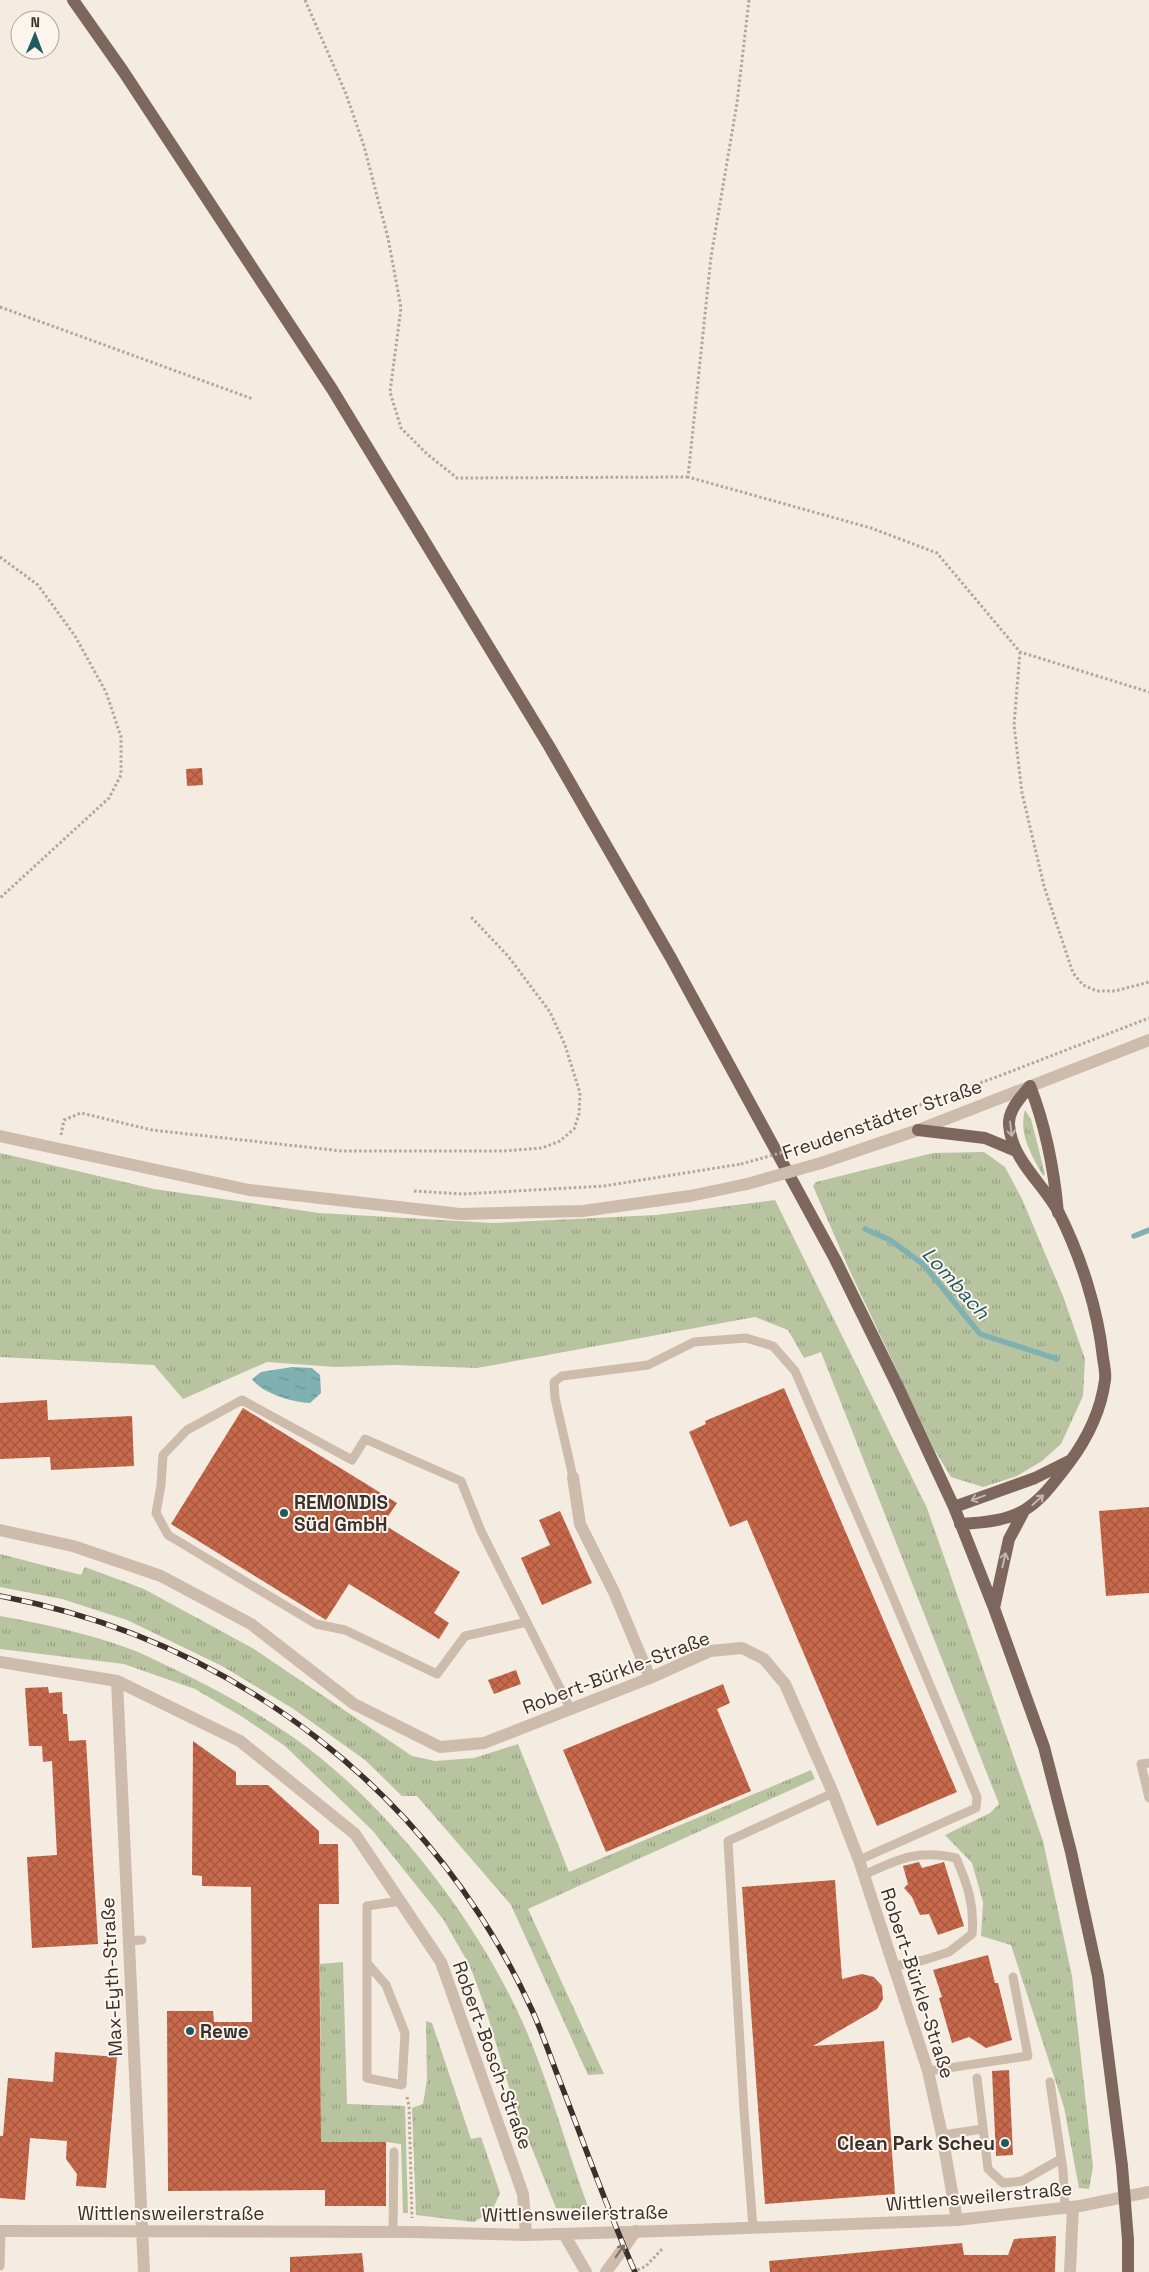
<svg xmlns="http://www.w3.org/2000/svg" width="1149" height="2272" viewBox="0 0 1149 2272" font-family="'Space Grotesk',sans-serif">
  <style>
    .grass { fill: url(#grass-tufts) }
    .water { fill: url(#water-ripples) }
    .lines { fill: none; stroke-linecap: round; stroke-linejoin: round }
    .stream { stroke: #7fb0b2; stroke-width: 5.5 }
    .building { fill: url(#building-cross-hatch) }
    .path { stroke: #b9a596; stroke-width: 3; stroke-dasharray: 2.5 2.5; stroke-linecap: butt }
    .service { stroke: #cdbbac; stroke-width: 9 }
    .minor { stroke: #cdbbac; stroke-width: 12 }
    .tertiary { stroke: #cdbbac; stroke-width: 12 }
    .primary { stroke: #7d675c; stroke-width: 12 }
    .rail-casing { stroke: #3b302b; stroke-width: 5.5 }
    .rail { stroke: #fbf5ee; stroke-width: 4; stroke-dasharray: 11; stroke-linecap: butt }
    .path-bridge { stroke: #b9a596; stroke-width: 3; stroke-dasharray: 2.5 2.5; stroke-linecap: butt }
    .tertiary-bridge { stroke: #cdbbac; stroke-width: 12 }
    .primary-bridge { stroke: #7d675c; stroke-width: 12 }
    .oneway { stroke: #c2b5ac }
    .oneway2 { stroke: #7d6f65 }
    .poi-dot { fill: #1f5a5e; stroke: #fbf5ee; stroke-width: 2 }
    .labels { text-anchor: middle; stroke-width: 4; stroke-linejoin: round; paint-order: stroke }
    .street-label { font-size: 19px; fill: #3b302b; stroke: #fbf5ee }
    .poi-label { font-size: 19px; font-weight: bold; fill: #3b302b; stroke: #fbf5ee; text-anchor: start }
    .water-label { font-size: 20px; font-style: italic; fill: #1f5a5e; stroke: #fbf5ee }
  </style>
  <defs>
    <pattern id="grass-tufts" width="24" height="20" patternUnits="userSpaceOnUse" patternTransform="scale(1.25)"><rect width="24" height="20" fill="#b8c4a0"/><path d="M3 7l-1-3M5 7V3M7 7l1-3M15 17l-1-3M17 17v-4M19 17l1-3" fill="none" stroke="#97a083"/></pattern>
    <pattern id="water-ripples" width="26" height="14" patternUnits="userSpaceOnUse" patternTransform="scale(1.25)"><rect width="26" height="14" fill="#7fb0b2"/><path d="M2 4q2-2 4 0t4 0M15 11q2-2 4 0t4 0" fill="none" stroke="#699091"/></pattern>
    <pattern id="building-cross-hatch" width="8" height="8" patternUnits="userSpaceOnUse" patternTransform="scale(1.25)"><rect width="8" height="8" fill="#c8694b"/><path d="M0 0l8 8M0 8l8-8" fill="none" stroke="#a4573f"/></pattern>
  </defs>
  <rect width="100%" height="100%" fill="#f4ebe1"/>
  <path class="grass" d="M1025 1110 1031 1119 1045 1174 1043 1176C1032 1155 1018 1135 1025 1110Z
    M984 1152 1005 1167 1022 1199 1063 1296 1085 1359 1083 1396 1061 1444 1042 1461 1017 1476 983 1487 951 1477 934 1449 848 1267 813 1186 816 1182 933 1153Z
    M0 1153 154 1189 319 1213 493 1223 656 1215 775 1200 927 1508 1043 1841 1072 1976 1093 2167 1089 2189 1079 2188 1064 2107 1011 1945 981 1936 983 1902 972 1863 945 1835 990 1813 999 1804 821 1352 804 1358 788 1330 755 1317 477 1368 395 1365 335 1367 267 1362 183 1399 154 1365 0 1357Z
    M0 1554 81 1575 85 1567 144 1589 254 1649 412 1756 435 1761 474 1758 518 1744 569 1872 811 1770 815 1779 528 1909 604 2074 588 2075 511 1905 417 1796H402L365 1760 292 1708 222 1666 127 1620 62 1599 0 1587Z
    M0 1616C43 1624 88 1633 130 1649 145 1654 160 1663 174 1669 216 1689 257 1712 294 1738 384 1801 469 1910 516 2008 547 2072 564 2143 589 2209L556 2208 514 2104 486 2010 470 1966 443 1919 373 1831 285 1746 241 1716 195 1689 124 1664 0 1649Z
    M343 1962 347 2104 405 2106 408 2213H403L401 2144 386 2142H321L320 1964Z
    M426 2021 432 2023 471 2139 481 2137 500 2193 492 2211 474 2222 416 2215 412 2108 423 2104 427 2080Z"/>
  <path class="water" d="M292 1367 312 1368 320 1375 321 1393 310 1403C294 1403 261 1393 252 1379L261 1372Z"/>
  <g class="lines">
    <path class="stream" d="M865 1229 890 1240 923 1264 980 1334 1057 1359
      M1134 1236 1149 1230"/>
  </g>
  <path class="building" d="M202 768 203 785 187 786 186 769Z
    M784 1388 957 1792 877 1826 747 1520 730 1527 689 1432 706 1424 705 1421Z
    M47 1400 48 1420 132 1416 134 1466 51 1470 50 1457 0 1459V1403Z
    M243 1408 397 1503 383 1524 460 1572 434 1613 449 1623 439 1639 349 1584 326 1620 171 1524Z
    M1149 1507V1593L1106 1596 1099 1511Z
    M560 1511 592 1583 542 1605 521 1558 550 1545 539 1520Z
    M516 1670 521 1684 494 1694 488 1680Z
    M723 1684 730 1703 717 1709 751 1791 606 1852 563 1750Z
    M48 1687 49 1693 62 1692 63 1714H67L69 1741 86 1740 98 1944 32 1948 27 1857 57 1855 52 1761 43 1762 42 1746H29L25 1688Z
    M193 1741 236 1772V1785H268L319 1831V1844H338L339 1904H319L321 2142H386V2206H325V2190L168 2191 167 2011H213L214 2022H252L251 1887 202 1886V1876L192 1875Z
    M919 1862 922 1868 944 1862 964 1926 938 1935 929 1914 920 1915 912 1897 904 1888 908 1884 903 1866Z
    M835 1880 842 1979 862 1974 874 1977 882 1986 883 1999 877 2009 813 2046 884 2041 895 2194 765 2204 742 1887Z
    M988 1955 995 1983H998L1012 2040 986 2048 969 2037 952 2043 939 1998 942 1997 933 1970Z
    M55 2052 117 2057 106 2188 76 2186 77 2174 66 2159 67 2141 30 2138 25 2200 0 2198V2136H3L8 2078 53 2082Z
    M1009 2070 1013 2155 996 2156 992 2071Z
    M1056 2236 1055 2272H770L769 2261 962 2243 964 2255H1008L1014 2239Z
    M362 2253 364 2272H290V2257Z"/>
  <g class="lines">
    <path class="path" d="M305 0 346 94 364 146 388 238 401 308 390 392 401 428 427 454 457 478 688 477
      M749 0 737 103 711 257 688 477 871 528 937 553 1020 652 1149 692
      M0 307 253 399
      M0 557 38 585 75 636 106 692 121 737V775L109 798 0 898
      M1020 652 1014 725 1022 793 1044 886 1073 973 1083 985 1097 991H1115L1149 982
      M61 1135 64 1120 81 1113 152 1130 342 1151H503L542 1148 560 1141 574 1129 579 1114 580 1093 565 1045 550 1012 508 956 471 917
      M816 1143 999 1076 1149 1018
      M414 1191 463 1194 604 1186 741 1164
      M407 2097 409 2106 412 2218
      M633 2272 646 2266 663 2248"/>
    <path class="service" d="M573 1477 555 1398 554 1382 562 1376 648 1365 694 1342 746 1338 773 1346 795 1371 887 1583 977 1797 976 1808 859 1860
      M527 1622 465 1636 437 1674 345 1630 316 1624 168 1535 156 1513 161 1485 163 1455 187 1430 242 1400 352 1460 365 1439 461 1481 481 1531 571 1710
      M1149 1763 1141 1764 1149 1798
      M864 1875C898 1859 918 1849 956 1858 967 1883 975 1906 972 1934L949 1952 924 1960 895 1966
      M129 1941 142 1940
      M367 1963 386 1985 405 2033 402 2085 367 2078V1906L401 1901
      M928 2071 1028 2056 1013 1977
      M977 2078 988 2169 1003 2183 1022 2181 1061 2159
      M1050 2082 1063 2170 1065 2208
      M942 2135 983 2129
      M753 2228 744 2111 728 1841 833 1793
      M393 2232 394 2152
      M0 2266 1 2231"/>
    <path class="minor" d="M573 1477 580 1524 614 1592 650 1678
      M0 1530 73 1546 161 1576 251 1624 354 1704 440 1747 484 1743 650 1678 710 1651 742 1648 764 1659 785 1684 833 1793 859 1860 928 2071 942 2135 957 2220
      M0 1662 117 1681 240 1741 355 1834 441 1962 523 2194 526 2235
      M117 1681 144 2272
      M0 2231 413 2232 526 2235 693 2230 957 2220 1080 2206 1149 2192
      M564 2234 586 2272
      M606 2272 636 2231
      M1070 2272 1073 2207"/>
    <path class="tertiary" d="M0 1136 249 1190 460 1214 583 1211 690 1196 747 1184
      M821 1163 918 1130 1149 1040"/>
    <path class="primary" d="M73 0 123 71 332 389 549 746 671 958 835 1259 899 1389 954 1507 994 1608 1044 1747 1071 1852 1098 1976 1122 2166
      M918 1130 985 1138 1016 1151
      M954 1507 1035 1478 1069 1461
      M960 1524C1021 1521 1033 1511 1069 1463 1087 1439 1101 1410 1105 1380 1106 1373 1104 1365 1103 1358 1098 1310 1081 1257 1059 1213 1044 1184 1012 1161 1009 1125 1008 1110 1021 1097 1030 1086 1046 1127 1054 1169 1058 1213
      M994 1608 1009 1539 1023 1513
      M1128 2272V2240"/>
    <g class="rail-casing">
      <path id="rail" d="M0 1596C236 1641 431 1791 532 2010 542 2032 550 2056 559 2079 584 2143 607 2209 635 2272"/>
    </g>
    <use href="#rail" class="rail"/>
    <path class="path-bridge" d="M741 1164 816 1143"/>
    <path class="tertiary-bridge" d="M747 1184 821 1163"/>
    <path class="primary-bridge" d="M1122 2166 1128 2240"/>
  </g>
  <defs><path id="oneway-shaft" d="M-6 0H5M1.5-3L5.5 0L1.5 3" fill="none" stroke-width="1.6" stroke-linecap="round" stroke-linejoin="round" transform="scale(1.25)"/></defs>
  <g class="oneway">
    <use href="#oneway-shaft" transform="translate(1011 1129) rotate(83)"/>
    <use href="#oneway-shaft" transform="translate(978 1498) rotate(160)"/>
    <use href="#oneway-shaft" transform="translate(1038 1500) rotate(-42)"/>
    <use href="#oneway-shaft" transform="translate(1004 1560) rotate(-77)"/>
  </g>
  <use class="oneway2" href="#oneway-shaft" transform="translate(620 2251) rotate(-55)"/>
  <g class="poi-dot">
    <circle cx="284" cy="1513" r="5"/>
    <circle cx="190" cy="2031" r="5"/>
    <circle cx="1005" cy="2143" r="5"/>
  </g>
  <g class="labels">
    <g class="street-label">
      <text transform="translate(882 1119) rotate(-19)" y="7">Freudenstädter Straße</text>
      <text transform="translate(616 1672) rotate(-21)" y="7">Robert-Bürkle-Straße</text>
      <text transform="translate(111 1977) rotate(-93)" y="7">Max-Eyth-Straße</text>
      <text transform="translate(918 1983) rotate(72)" y="7">Robert-Bürkle-Straße</text>
      <text transform="translate(493 2055) rotate(70)" y="7">Robert-Bosch-Straße</text>
      <text transform="translate(979 2196) rotate(-5)" y="7">Wittlensweilerstraße</text>
      <text x="171" y="2220">Wittlensweilerstraße</text>
      <text transform="translate(575 2213) rotate(-1)" y="7">Wittlensweilerstraße</text>
    </g>
    <g class="poi-label">
      <text x="294" y="1509">REMONDIS<tspan x="294" dy="22">Süd GmbH</tspan></text>
      <text x="200" y="2038">Rewe</text>
      <text x="995" y="2150" text-anchor="end">Clean Park Scheu</text>
    </g>
    <g class="water-label">
      <text transform="translate(956 1283) rotate(48)" y="7">Lombach</text>
    </g>
  </g>
  <g transform="translate(35 35) rotate(1)"><circle r="24" fill="#fbf5ee" stroke="#aea6a0"/>
  <path d="M0-4L9 19L0 12L-9 19Z" fill="#1f5a5e"/>
  <text y="-8" font-size="14" font-weight="bold" text-anchor="middle" fill="#3b302b">N</text>
  </g>
</svg>
